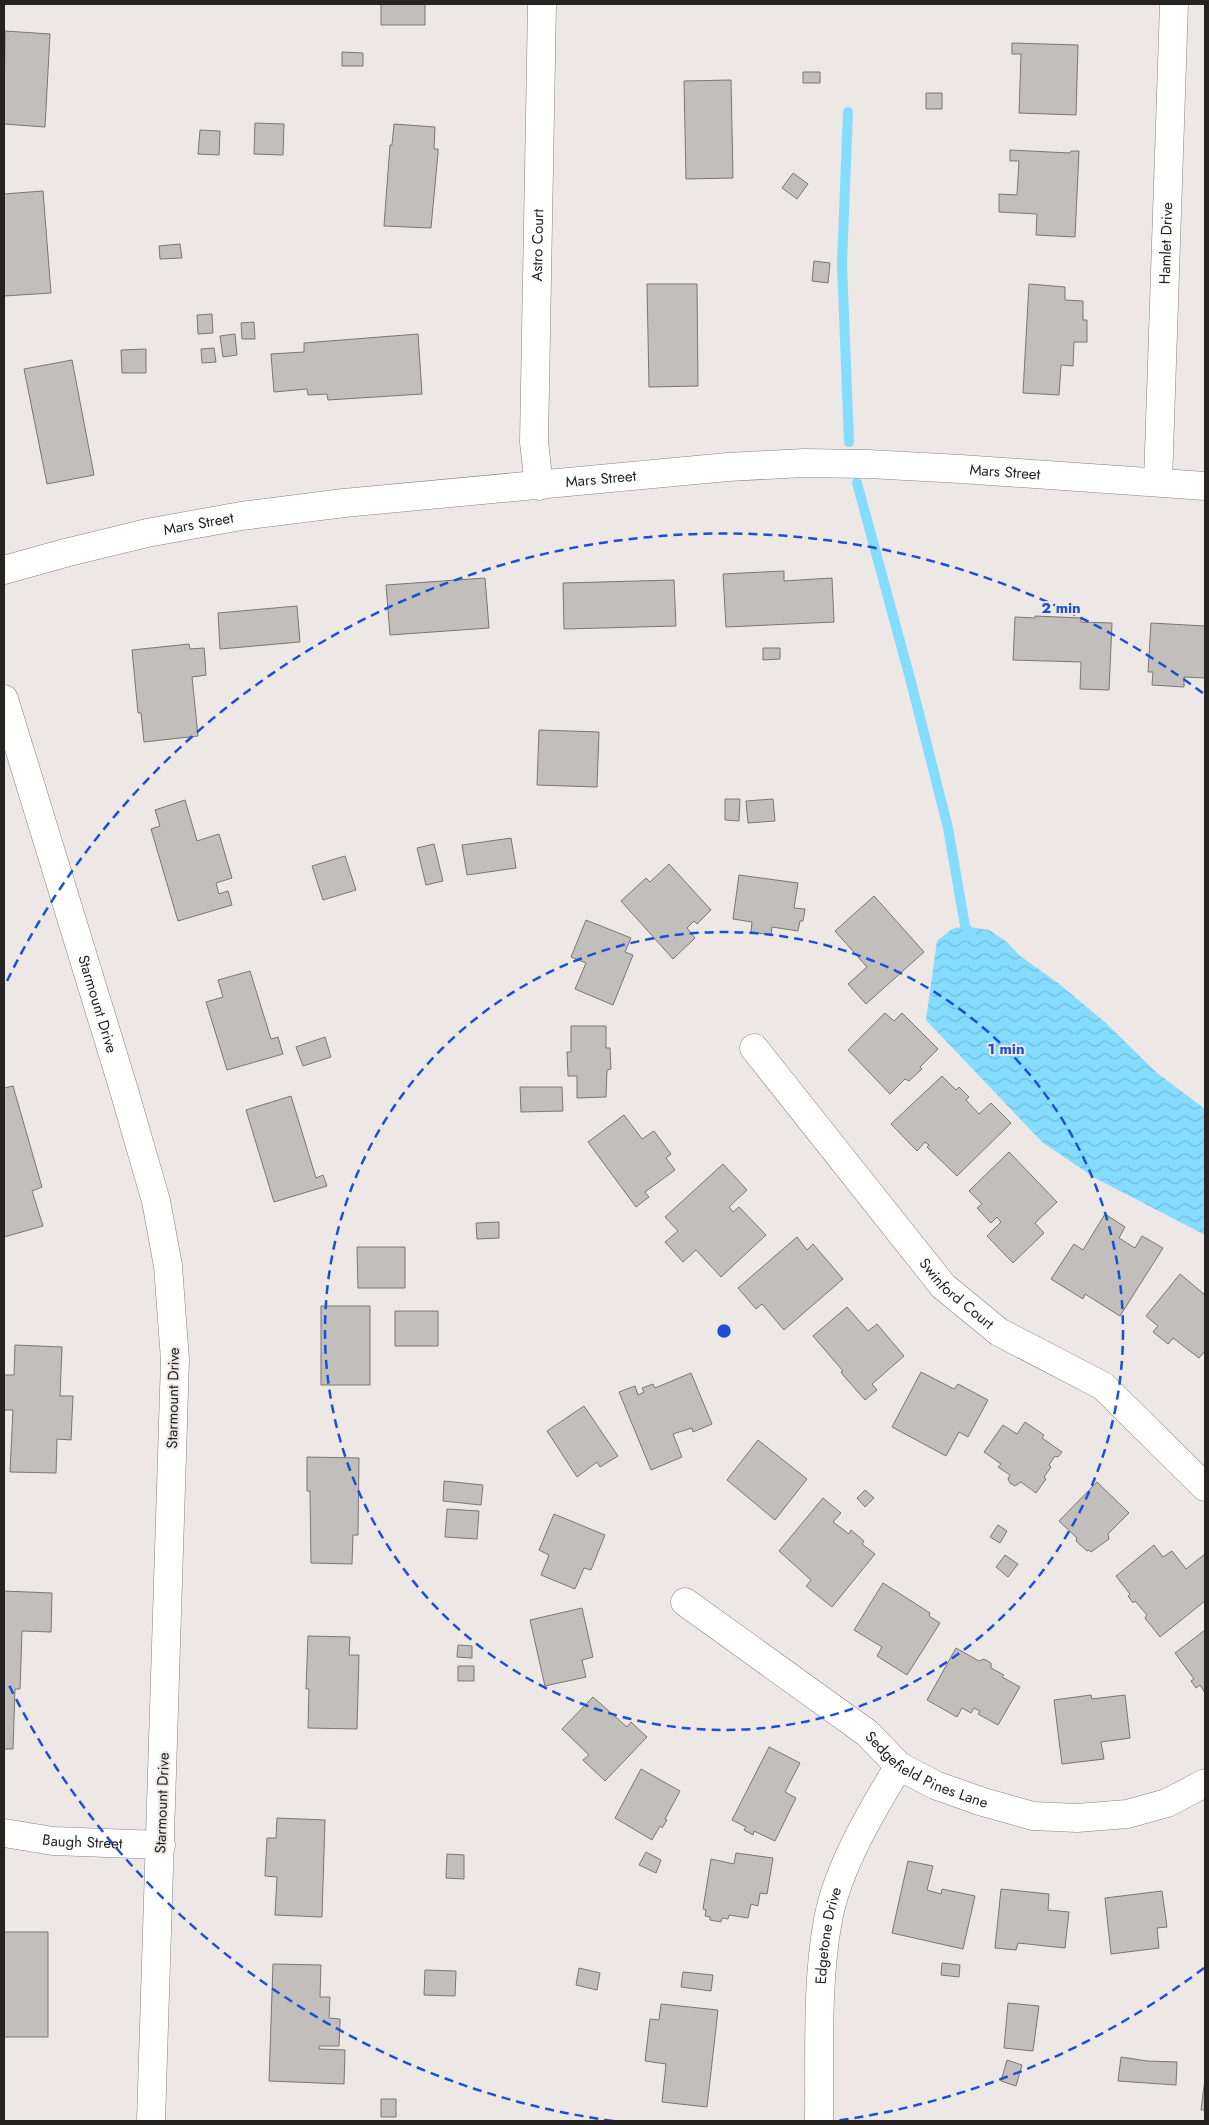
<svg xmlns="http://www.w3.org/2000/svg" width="1209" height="2125" viewBox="0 0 1209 2125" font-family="Jost,sans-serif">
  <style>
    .water { fill: url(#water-waves) }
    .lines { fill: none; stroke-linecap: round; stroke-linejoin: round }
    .stream { stroke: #84dcff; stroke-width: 10 }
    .building { fill: #c2bebb; stroke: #7a7674 }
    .minor-casing { stroke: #86827f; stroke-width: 29 }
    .minor { stroke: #fff; stroke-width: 28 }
    .ring { fill: none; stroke: #1d4ed8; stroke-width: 2.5; stroke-dasharray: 9 6 }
    .labels { text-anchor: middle; stroke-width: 4; stroke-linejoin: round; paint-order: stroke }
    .street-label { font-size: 15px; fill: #262423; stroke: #ede8e5 }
    .centre { fill: #1d4ed8; stroke: #ede8e5; stroke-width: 2.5 }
    .ring-label { font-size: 15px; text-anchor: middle; font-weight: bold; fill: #1d4ed8; stroke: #ede8e5; stroke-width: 4; stroke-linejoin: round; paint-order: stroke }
  </style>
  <defs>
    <pattern id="water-waves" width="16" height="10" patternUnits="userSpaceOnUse" patternTransform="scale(1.25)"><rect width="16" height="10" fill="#84dcff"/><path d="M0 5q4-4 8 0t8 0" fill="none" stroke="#72bdda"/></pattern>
  </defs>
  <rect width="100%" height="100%" fill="#ede8e5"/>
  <path class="water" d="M965 926 989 930 1007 942 1019 955 1058 983 1106 1023 1157 1073 1205 1109V1235L1095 1178 1042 1142 926 1020 937 941 952 929Z"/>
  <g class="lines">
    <path class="stream" d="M848 112 842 264 849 442
      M857 483 911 682 948 828 965 926 972 936"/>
  </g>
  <path class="building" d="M381 4H425V25H381Z
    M5 31 50 34 45 127 4 124Z
    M1012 43 1078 45 1076 115 1019 113 1021 54H1012Z
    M342 52 363 53V66H342Z
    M803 72H820V83H803Z
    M731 80 733 178 686 179 684 81Z
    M926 93H942V109H926Z
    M255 123 284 124 283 155 254 154Z
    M394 124 435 127 434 149H438V153L431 228 384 226 390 145H392Z
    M200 130 220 131 219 155 198 154Z
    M1010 150 1070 153 1071 151H1079L1075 237 1036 235 1037 214 999 212V194L1017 195 1019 161H1010Z
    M793 173 808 184 797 199 782 188Z
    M43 191 51 293 4 296V194Z
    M180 244 182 258 160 259 159 246Z
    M814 261 830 263 828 283 812 281Z
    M647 284H697L698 386 649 387Z
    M1029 284 1065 287V300L1083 301V320H1087V342H1074L1073 366 1061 365 1059 395 1023 393Z
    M212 314 213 333 198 334 197 315Z
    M254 322 255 339H242L241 323Z
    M235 334 237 355 223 357 220 336Z
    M418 334 422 394 328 400 327 394 308 395 307 389 274 392 271 354 304 352V343Z
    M214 348 216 362 202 363 201 349Z
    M146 349V373H122L121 350Z
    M72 360 94 475 47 484 24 369Z
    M784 571V581L832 578 834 622 726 627 723 574Z
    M485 578 489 628 390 635 386 585Z
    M674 580 676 626 564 629 563 583Z
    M297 606 300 642 220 649 218 613Z
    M1035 616 1081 618V622L1112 623 1109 690 1080 689 1081 662 1013 660 1015 617 1035 618Z
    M1151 623 1205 626V678L1184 677V687L1152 685 1153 672H1148Z
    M189 644 190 649 204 648 205 659 206 675 192 677 198 736 144 742 141 713H138L132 650Z
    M763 648H780V659L763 660Z
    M539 730 599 732 597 787 537 785Z
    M725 799H740L739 821 725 820Z
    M773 799 775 821 748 823 746 801Z
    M185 800 197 841 219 834 232 878 216 883 219 894 228 891 232 905 178 921 151 829 160 826 155 810Z
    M511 838 516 868 467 875 462 845Z
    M434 844 443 881 426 885 417 848Z
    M345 856 356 890 323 900 312 866Z
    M669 864 711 910 697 924 694 921 687 928 695 938 673 959 621 901 646 878 650 882Z
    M739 875 798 883 794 908 805 909 803 921H800L798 931 772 927 771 935 751 932 752 922 733 919Z
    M874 896 924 952 866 1004 848 984 867 967 835 931Z
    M586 920 631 938 625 952 633 955 613 1005 575 989 586 963 571 957Z
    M250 971 271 1039 278 1037 283 1054 227 1070 206 1002 223 997 218 980Z
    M885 1013 894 1021 902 1013 938 1049 920 1067 922 1069 909 1081 905 1079 890 1094 848 1050Z
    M571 1026H606V1048H610L611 1069 607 1070 606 1097 577 1098V1076H568L567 1052H571Z
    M325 1037 331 1057 303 1066 296 1047Z
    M942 1076 956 1090 959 1087 969 1097 966 1100 979 1114 991 1103 1011 1123 957 1176 927 1147 929 1145 925 1142 917 1151 891 1124Z
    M13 1086 42 1187 32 1191 43 1226 4 1237V1088Z
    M520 1087H562L563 1111 521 1112Z
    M291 1096 316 1178 323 1175 327 1186 274 1202 246 1110Z
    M624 1115 642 1139 654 1131 671 1154 666 1158 675 1170 645 1192 649 1197 636 1207 588 1142Z
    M1009 1152 1057 1202 1035 1223 1044 1233 1013 1263 987 1236 1001 1222 997 1217 991 1223 977 1208 982 1204 969 1191Z
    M723 1164 747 1190 729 1207 733 1212 739 1207 766 1235 721 1277 696 1250 683 1262 665 1242 678 1231 665 1217Z
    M1105 1214 1125 1227 1119 1238 1135 1248 1142 1236 1163 1248 1120 1316 1085 1294 1083 1299 1051 1279 1074 1244 1083 1250Z
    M499 1222V1238L477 1239 476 1223Z
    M797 1237 807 1250 813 1244 843 1279 784 1330 762 1304 756 1309 738 1288Z
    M357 1247H405V1288H358Z
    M1180 1274 1205 1295V1351L1199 1358 1173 1338 1168 1344 1153 1332 1158 1326 1146 1316Z
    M321 1306H370V1385H321Z
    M847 1307 868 1331 877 1324 904 1356 872 1384 877 1390 865 1400 843 1375 841 1372 843 1371 813 1336Z
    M395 1311H438V1346H395Z
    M15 1345 62 1347 60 1396H73L71 1440 57 1439 56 1473 10 1472 13 1410H4V1375H14Z
    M921 1372 954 1389 958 1384 988 1400 968 1437 959 1432 946 1456 892 1427Z
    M691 1373 712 1424 693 1432 692 1428 673 1434 682 1457 651 1470 619 1392 635 1386 638 1395 644 1392 642 1388 653 1384 655 1388Z
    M584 1406 618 1456 600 1467 597 1462 577 1477 547 1431Z
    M1025 1422 1044 1435 1042 1438 1062 1452 1058 1457 1055 1456 1049 1465 1051 1467 1044 1477 1046 1479 1036 1493 1021 1482 1015 1486 1010 1483 1008 1479 1010 1475 998 1467 1001 1464 984 1452 1003 1425 1017 1434Z
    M758 1440 807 1479 775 1520 727 1480Z
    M307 1457 359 1458 358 1535H353L352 1564 311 1563 310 1491H307Z
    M444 1481 483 1485 481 1505 443 1501Z
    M1097 1482 1129 1513 1108 1534 1109 1539 1091 1552 1089 1550 1087 1551 1076 1541 1077 1538 1059 1521Z
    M865 1490 874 1498 865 1507 857 1498Z
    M823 1498 841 1513 833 1522 849 1534 851 1530 864 1541 862 1544 875 1554 832 1607 806 1586 811 1580 779 1551Z
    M447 1509 479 1511 477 1539 445 1537Z
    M554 1514 605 1535 591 1570 584 1568 575 1589 541 1575 549 1555 539 1550Z
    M998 1525 1007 1531 1000 1543 990 1537Z
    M1154 1545 1163 1557 1172 1551 1186 1569 1205 1554V1601L1160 1637 1145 1618 1147 1615 1135 1601 1133 1603 1128 1596 1130 1594 1116 1576Z
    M1005 1555 1018 1564 1008 1577 996 1567Z
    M883 1583 930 1613 929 1616 940 1623 907 1675 877 1656 882 1647 854 1630Z
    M4 1591 52 1593 51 1632 22 1631 20 1689H15L13 1749H4Z
    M582 1608 593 1657 582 1660 586 1677 545 1686 530 1620Z
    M1205 1630V1693L1200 1685 1196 1688 1191 1681 1194 1679 1175 1653Z
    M308 1636 350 1637 349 1655H359L357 1729 308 1728 309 1689H306Z
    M458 1645 472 1646V1658L457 1657Z
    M956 1648 979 1661 984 1659 991 1663V1668L1004 1675 1002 1677 1020 1687 998 1725 978 1714 980 1711 974 1708 971 1713 962 1708 957 1717 927 1700Z
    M458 1666H474V1681H458Z
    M1091 1695 1092 1699 1125 1695 1130 1738 1101 1742 1104 1759 1062 1764 1054 1700Z
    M593 1697 627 1727 631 1722 647 1737 605 1781 583 1760 589 1755 562 1729Z
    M769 1747 800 1763 785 1792 796 1798 775 1841 754 1831 753 1835 744 1830 746 1827 732 1820Z
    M641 1769 680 1791 665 1819 667 1820 662 1828 660 1826 652 1840 615 1818Z
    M277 1818 325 1820 322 1917 275 1915 277 1877 265 1876 267 1838H276Z
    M646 1852 661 1860 656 1873 639 1865Z
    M736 1853 773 1858 767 1894 760 1893 758 1906 751 1904 748 1918 729 1915 728 1919 722 1918 721 1922 710 1920V1917L705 1916 706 1910 703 1909 711 1859 734 1864Z
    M447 1854 464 1855V1879L446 1878Z
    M908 1861 933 1866 927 1890 941 1894 942 1889 975 1896 963 1949 892 1933Z
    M1001 1889 1049 1894 1048 1910 1069 1912 1065 1948 1018 1943 1016 1950 995 1948Z
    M1162 1891 1167 1927 1157 1928 1159 1948 1111 1954 1105 1898Z
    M4 1932H48V2037H4Z
    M942 1963 960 1965 959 1977 941 1975Z
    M273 1964 321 1965 320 1997H330L329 2018 340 2019V2022L339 2046H319V2049L345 2050 344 2084 269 2081Z
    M579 1968 600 1973 597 1990 576 1985Z
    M425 1970 456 1971 455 1996 424 1995Z
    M683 1972 713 1975 711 1991 681 1987Z
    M1008 2003 1039 2006 1033 2051 1004 2048Z
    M661 2004 718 2010 707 2107 662 2102 666 2064 645 2061 650 2019 659 2020Z
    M1121 2057 1147 2061 1177 2062 1176 2085 1118 2081Z
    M1007 2060 1022 2065 1016 2086 1001 2081Z
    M1205 2079V2110H1201Z
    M381 2099H396V2117H381Z"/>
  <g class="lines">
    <g class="minor-casing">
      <g id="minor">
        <path id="s1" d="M1158 482 1174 4"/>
        <path id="s2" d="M539 486 534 442 542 4"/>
        <path id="s3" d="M4 570 65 553 147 533 241 516 344 503 728 467 804 463 868 464 961 469 1205 486"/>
        <path id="s4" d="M4 699 123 1087 156 1201 168 1266 175 1360 151 2121"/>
        <path id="s5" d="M754 1048 943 1286 999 1332 1103 1386 1205 1487"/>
        <path id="s6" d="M685 1602 867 1733 899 1766 935 1785 983 1802 1033 1816 1077 1818 1127 1814 1167 1803 1205 1783"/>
        <path id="s7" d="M4 1833 53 1841 161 1845"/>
        <path id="s8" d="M819 2121C820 2056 816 1984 828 1920 837 1869 872 1810 899 1766"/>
      </g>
    </g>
    <use href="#minor" class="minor"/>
  </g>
  <g class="ring">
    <circle cx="724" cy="1331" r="399"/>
    <path d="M1204 1968A798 798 0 0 1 835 2121M613 2121A798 798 0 0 1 7 1681M7 981A798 798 0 0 1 1204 694"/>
  </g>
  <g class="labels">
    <g class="street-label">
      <text dy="5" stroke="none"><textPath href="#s1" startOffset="239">Hamlet Drive</textPath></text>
      <text dy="5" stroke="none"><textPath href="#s2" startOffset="241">Astro Court</textPath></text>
      <text dy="5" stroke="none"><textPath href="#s3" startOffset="1010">Mars Street</textPath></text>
      <text dy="5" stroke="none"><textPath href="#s3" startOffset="605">Mars Street</textPath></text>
      <text dy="5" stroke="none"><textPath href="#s3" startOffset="200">Mars Street</textPath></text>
      <text dy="5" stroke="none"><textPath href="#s4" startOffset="319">Starmount Drive</textPath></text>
      <text dy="5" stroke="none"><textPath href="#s5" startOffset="319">Swinford Court</textPath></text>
      <text transform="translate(173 1398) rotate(-89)" y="5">Starmount Drive</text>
      <text dy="5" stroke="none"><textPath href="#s6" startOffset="296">Sedgefield Pines Lane</textPath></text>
      <text transform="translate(162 1803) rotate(-88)" y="5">Starmount Drive</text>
      <text dy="5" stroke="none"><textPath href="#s7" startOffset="79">Baugh Street</textPath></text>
      <text dy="5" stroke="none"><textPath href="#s8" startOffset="186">Edgetone Drive</textPath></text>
    </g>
  </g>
  <circle cx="724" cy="1331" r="8" class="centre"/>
  <g class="ring-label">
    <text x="1061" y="613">2 min</text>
    <text x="1006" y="1054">1 min</text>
  </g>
  <rect width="1209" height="2125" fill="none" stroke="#262423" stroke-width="10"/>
</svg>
